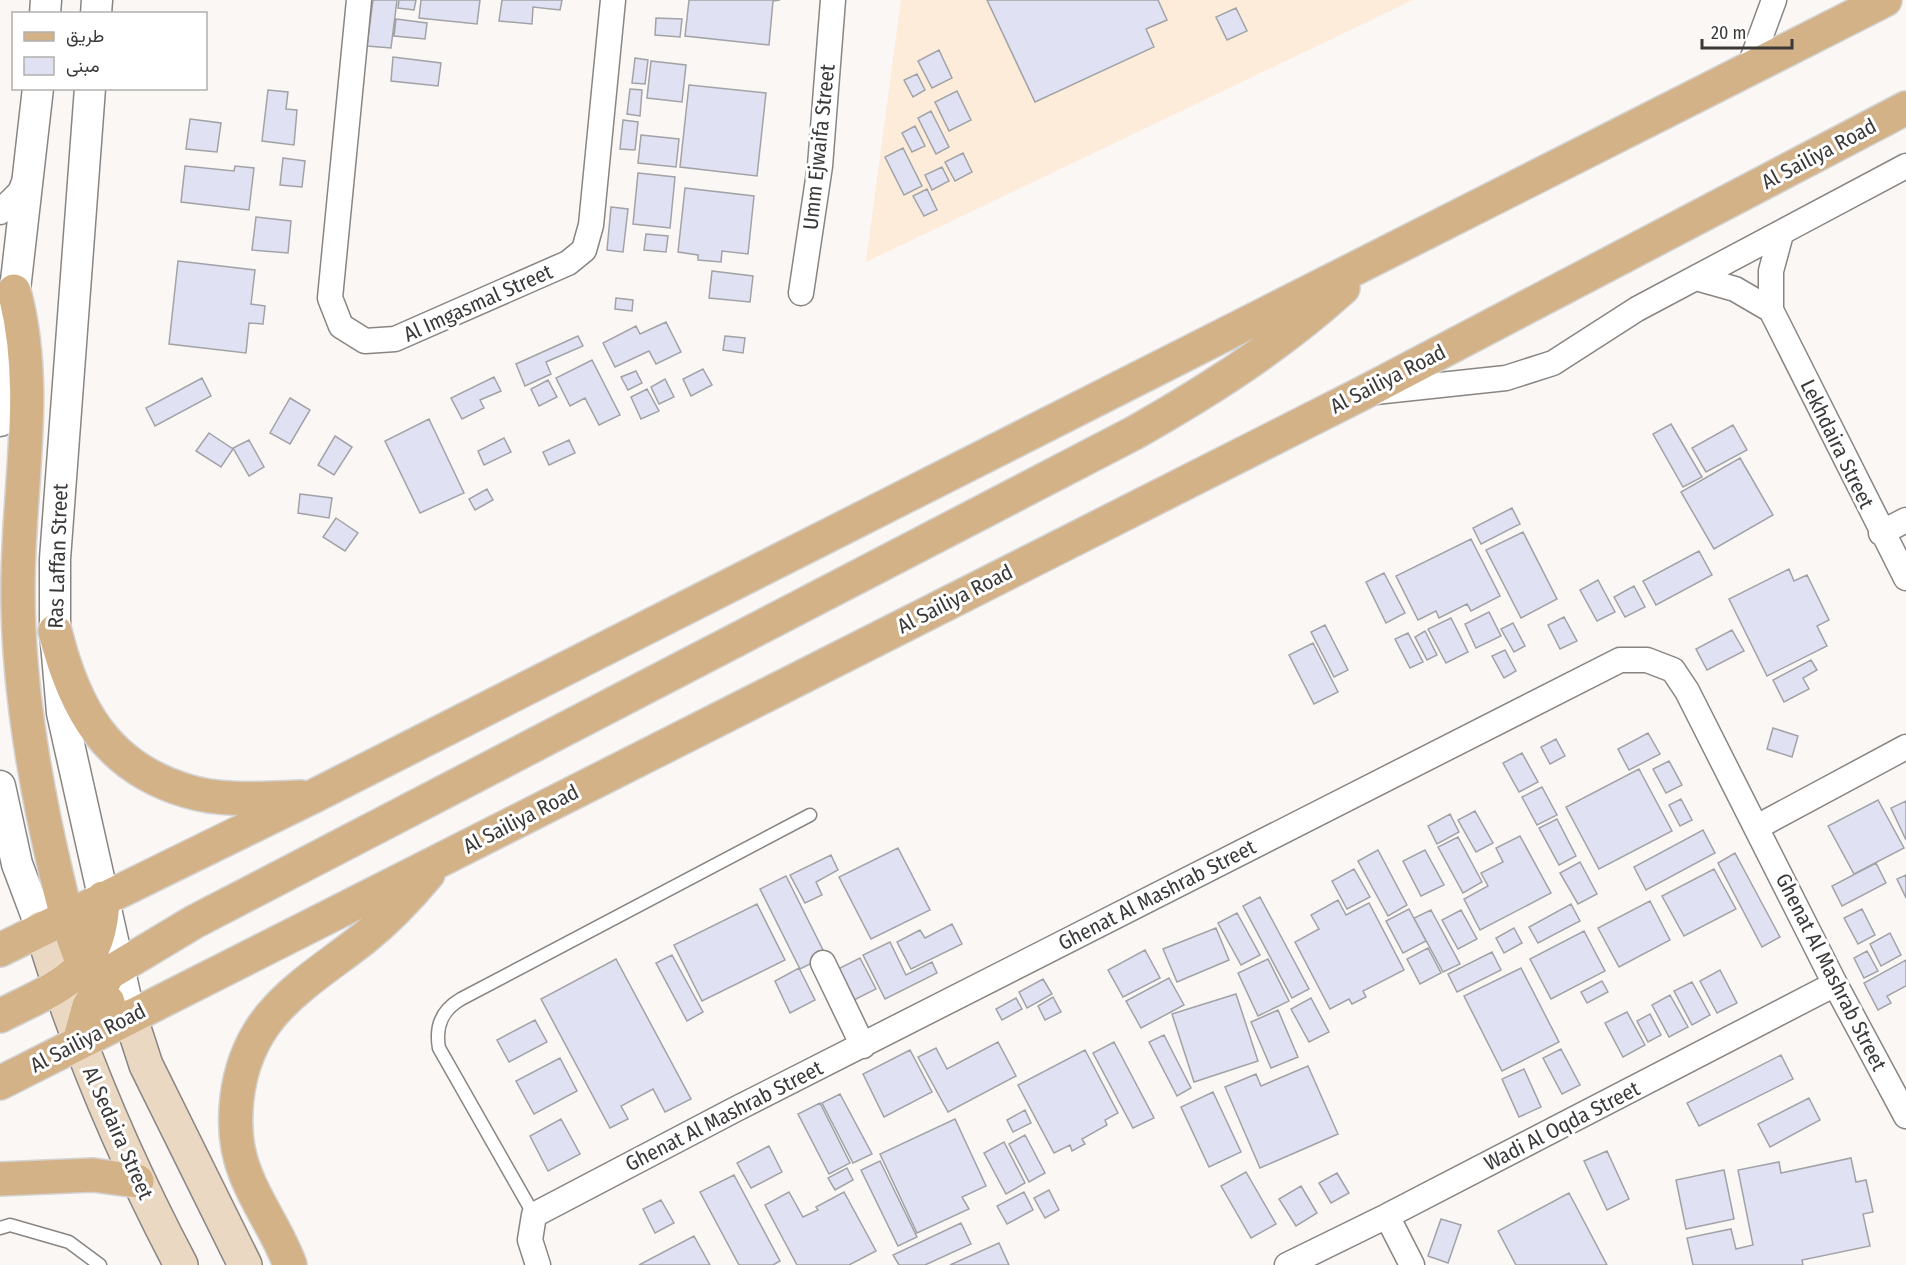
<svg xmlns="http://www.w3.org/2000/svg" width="1906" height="1265" viewBox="0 0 1906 1265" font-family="'Fira Sans Condensed',Vazirmatn,sans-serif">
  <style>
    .industrial { fill: #fcecd9 }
    .building { fill: #e0e1f2; stroke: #a2a3a7; stroke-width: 1.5 }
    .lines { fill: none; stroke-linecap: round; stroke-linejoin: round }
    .service-casing { stroke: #898583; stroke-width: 15 }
    .minor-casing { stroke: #898583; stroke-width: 27 }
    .tertiary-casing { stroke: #898583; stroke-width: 33 }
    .secondary-casing { stroke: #898583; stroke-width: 36 }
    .primary-casing { stroke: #d4d3d3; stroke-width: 36 }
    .service { stroke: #fff; stroke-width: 12 }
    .minor { stroke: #fff; stroke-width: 24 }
    .tertiary { stroke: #fff; stroke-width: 30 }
    .secondary { stroke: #ead8c3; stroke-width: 33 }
    .primary { stroke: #d4b288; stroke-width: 33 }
    .labels { text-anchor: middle; stroke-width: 6; stroke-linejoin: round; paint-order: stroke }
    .street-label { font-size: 21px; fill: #3b3938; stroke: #fff }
  </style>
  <rect width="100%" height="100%" fill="#fbf7f5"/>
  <path class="industrial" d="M901 0H1413L866 262Z"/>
  <path class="building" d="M373 0H397L391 48 367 46Z
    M399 0H416L414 10 398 8Z
    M421 0H480L477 24 419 18Z
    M502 0H562L560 10 533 7 532 24 499 21Z
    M689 0H780L773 1 769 45 685 36Z
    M987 0H1158L1167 20 1146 29 1154 47 1035 102Z
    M1236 8 1247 31 1227 40 1216 17Z
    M656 18 682 19 680 37 655 35Z
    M396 19 427 23 425 39 394 36Z
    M939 50 952 78 932 88 918 61Z
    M393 57 441 63 438 86 391 81Z
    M635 58 648 60 645 84 632 83Z
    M651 61 686 65 682 102 647 98Z
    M917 74 925 90 913 97 904 80Z
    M689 85 766 93 757 176 680 167Z
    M630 89 642 90 640 116 627 114Z
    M268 90 288 92 286 109 297 110 294 145 262 141Z
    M957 91 971 120 949 131 935 102Z
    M931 111 949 147 936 154 918 118Z
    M190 119 221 123 217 152 186 149Z
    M623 120 638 122 635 150 620 149Z
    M915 126 925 146 912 152 902 133Z
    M641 135 679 139 676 167 638 163Z
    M903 148 922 186 904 195 885 157Z
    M963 153 972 172 955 181 945 162Z
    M283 158 305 161 302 187 280 185Z
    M185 166 234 171 235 166 254 168 249 210 181 202Z
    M942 167 949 181 932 190 925 175Z
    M638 173 675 177 670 228 633 224Z
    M685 188 754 196 748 254 722 251 721 262 698 260V255L678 252Z
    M927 189 937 210 924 216 913 196Z
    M611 207 628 209 623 252 607 250Z
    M256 217 291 221 288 253 252 250Z
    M646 234 668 236 666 252 644 250Z
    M178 261 255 270 251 304 265 306 263 324 249 323 246 353 169 344Z
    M712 271 753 276 750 302 709 298Z
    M616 298 633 300 632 311 615 309Z
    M666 322 681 352 656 364 649 351 615 367 603 343 636 326 640 334Z
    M578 336 583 346 546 362 551 374 525 386 516 364Z
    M725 336 745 338 743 353 723 350Z
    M592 360 620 415 599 425 585 398 570 406 556 378Z
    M703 369 712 385 691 396 683 379Z
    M636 371 642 383 628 390 621 377Z
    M494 377 501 391 480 400 484 408 462 419 451 398Z
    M202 378 211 396 155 426 146 408Z
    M665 379 674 397 659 404 651 387Z
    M548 380 557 397 539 406 531 389Z
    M647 389 659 411 641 419 631 397Z
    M290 398 310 410 290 444 270 433Z
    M429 419 464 493 420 513 385 441Z
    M1671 424 1702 477 1683 487 1653 434Z
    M1733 425 1747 450 1706 472 1692 448Z
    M209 433 233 449 221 467 196 451Z
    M335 436 352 447 334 475 318 465Z
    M504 438 511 452 484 465 478 451Z
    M249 440 264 467 249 476 233 448Z
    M569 440 575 453 549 465 543 452Z
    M1740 458 1773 515 1714 549 1681 492Z
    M487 489 493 500 475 510 469 499Z
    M300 494 332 498 329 518 298 513Z
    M1512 508 1520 524 1481 544 1473 528Z
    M336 518 358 533 345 551 323 537Z
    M1523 532 1557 599 1521 618 1486 550Z
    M1471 539 1500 596 1471 611 1467 604 1439 618 1436 611 1418 620 1396 576Z
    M1699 551 1712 575 1656 605 1643 581Z
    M1789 569 1794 581 1807 575 1829 620 1817 626 1827 646 1767 676 1729 599Z
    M1384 573 1405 613 1386 623 1366 582Z
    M1598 580 1615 612 1597 621 1580 590Z
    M1634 586 1645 607 1625 617 1614 597Z
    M1489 612 1501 636 1476 648 1465 624Z
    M1564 617 1577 641 1560 649 1548 625Z
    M1451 618 1468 652 1446 663 1428 629Z
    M1513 623 1525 646 1514 652 1501 629Z
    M1325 625 1348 670 1334 677 1311 632Z
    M1732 630 1744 651 1707 670 1696 649Z
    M1425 631 1437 655 1427 660 1415 637Z
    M1408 633 1423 662 1410 668 1395 639Z
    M1313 643 1338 692 1314 704 1289 655Z
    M1505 650 1516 671 1504 678 1492 656Z
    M1811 660 1817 670 1803 678 1809 689 1784 702 1773 680Z
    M1773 728 1798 736 1792 757 1767 749Z
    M1648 733 1660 754 1629 770 1618 749Z
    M1556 739 1565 756 1550 764 1541 747Z
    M1522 753 1538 782 1519 792 1503 763Z
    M1669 761 1682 785 1666 793 1653 769Z
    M1639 769 1672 831 1599 869 1566 807Z
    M1542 787 1557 815 1537 825 1522 797Z
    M1681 799 1692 820 1680 826 1669 805Z
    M1878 800 1904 848 1854 874 1828 826Z
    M1906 801V840L1891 808Z
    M1475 811 1493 843 1476 852 1458 820Z
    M1450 814 1459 832 1437 844 1428 826Z
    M1557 819 1576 856 1559 865 1539 828Z
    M1703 830 1715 853 1646 890 1634 867Z
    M1520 836 1551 893 1480 930 1464 899 1488 886 1481 873 1503 862 1496 848Z
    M1458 837 1482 882 1463 893 1438 847Z
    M898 848 930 910 871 939 839 877Z
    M1378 850 1407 905 1388 916 1358 861Z
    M1425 850 1444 885 1421 896 1403 861Z
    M1735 853 1780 937 1762 947 1718 863Z
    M831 855 838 870 816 882 822 895 805 903 790 875Z
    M1580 862 1597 894 1578 904 1560 873Z
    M1876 863 1886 883 1842 906 1832 886Z
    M1354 869 1370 897 1347 909 1332 881Z
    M1714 869 1736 909 1684 936 1662 896Z
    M1906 875V898L1897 879Z
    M786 876 826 956 800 969 760 889Z
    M1260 897 1309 989 1292 998 1243 906Z
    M1338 900 1346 915 1369 903 1404 970 1363 991 1366 997 1352 1004 1349 999 1330 1009 1295 942 1319 929 1311 915Z
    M1650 901 1670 940 1619 967 1598 928Z
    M757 904 785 960 702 1001 674 945Z
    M1571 904 1580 921 1538 943 1529 927Z
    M1409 909 1426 941 1403 953 1386 921Z
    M1862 909 1875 935 1858 944 1844 918Z
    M1431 910 1460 964 1443 972 1414 918Z
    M1461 910 1477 939 1458 949 1442 920Z
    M1237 913 1260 955 1241 965 1218 923Z
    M952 924 962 944 911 969 897 942 920 930 925 938Z
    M1216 928 1229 960 1177 982 1163 949Z
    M1514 928 1522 943 1504 953 1496 938Z
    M1584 931 1605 971 1551 999 1530 959Z
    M1890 933 1901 955 1881 966 1870 944Z
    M890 942 906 975 932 962 937 973 885 999 863 955Z
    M1428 948 1441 973 1420 984 1407 959Z
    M1145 950 1160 978 1123 997 1108 970Z
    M1867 951 1878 971 1864 978 1854 958Z
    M1492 952 1501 970 1457 992 1448 974Z
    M672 955 703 1012 687 1021 656 963Z
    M860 958 876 989 848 1003 832 972Z
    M616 959 691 1099 665 1112 653 1089 621 1106 628 1119 610 1128 541 999Z
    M1268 959 1289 1001 1258 1016 1238 973Z
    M1906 960V986L1887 996 1891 1003 1878 1010 1864 983Z
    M799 968 815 1000 790 1013 775 981Z
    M1521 968 1559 1042 1502 1071 1464 996Z
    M1720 970 1737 1003 1717 1013 1700 981Z
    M1169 978 1184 1005 1141 1028 1126 1001Z
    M1043 979 1052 994 1027 1008 1019 992Z
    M1602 981 1608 992 1587 1003 1581 992Z
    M1692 982 1710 1015 1692 1025 1674 991Z
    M1236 994 1258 1061 1194 1082 1172 1014Z
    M1670 995 1688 1027 1669 1037 1652 1005Z
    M1053 997 1061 1012 1045 1020 1038 1006Z
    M1016 998 1022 1009 1002 1020 996 1009Z
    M1311 998 1329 1032 1309 1042 1291 1009Z
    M1278 1010 1298 1057 1271 1068 1251 1022Z
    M1627 1012 1645 1045 1623 1057 1605 1023Z
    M1650 1014 1661 1035 1648 1042 1637 1021Z
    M535 1020 547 1042 509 1062 497 1040Z
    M1164 1035 1191 1088 1177 1096 1149 1042Z
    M998 1042 1016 1076 948 1112 918 1057 936 1048 947 1069Z
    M1114 1042 1154 1118 1133 1128 1093 1053Z
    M1561 1049 1580 1085 1562 1094 1543 1058Z
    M910 1050 932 1092 884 1117 863 1074Z
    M1085 1050 1118 1113 1105 1120 1107 1125 1082 1139 1085 1144 1072 1151 1070 1145 1054 1153 1018 1085Z
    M1781 1055 1793 1079 1699 1126 1687 1103Z
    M560 1058 577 1091 534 1114 516 1081Z
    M1308 1066 1338 1134 1260 1168 1225 1087 1256 1074 1261 1086Z
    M1524 1069 1541 1107 1519 1117 1502 1079Z
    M1213 1092 1241 1152 1209 1167 1181 1107Z
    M840 1094 872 1154 853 1163 822 1103Z
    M1809 1098 1820 1120 1770 1147 1758 1124Z
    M820 1103 850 1163 829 1174 798 1114Z
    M1025 1110 1031 1123 1013 1132 1007 1120Z
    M561 1119 580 1154 548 1171 530 1136Z
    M955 1119 986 1186 962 1197 969 1209 917 1233 880 1154Z
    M1025 1135 1045 1173 1029 1182 1009 1144Z
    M1004 1142 1025 1183 1006 1194 984 1153Z
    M769 1146 782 1172 751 1188 737 1163Z
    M1607 1151 1629 1199 1607 1210 1584 1161Z
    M1851 1158 1856 1182 1866 1180 1873 1212 1863 1214 1870 1246 1802 1260 1803 1265H1693L1687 1238 1731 1229 1736 1249 1753 1245 1738 1170 1779 1162 1781 1173Z
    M880 1161 917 1237 898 1246 861 1170Z
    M847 1168 853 1180 835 1190 828 1178Z
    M1724 1170 1734 1219 1686 1229 1676 1180Z
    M1246 1172 1276 1224 1251 1238 1221 1186Z
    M1337 1173 1349 1193 1331 1203 1319 1183Z
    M734 1175 780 1261 773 1265H739L700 1192Z
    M1301 1186 1317 1213 1296 1226 1279 1199Z
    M1049 1190 1059 1210 1045 1218 1034 1198Z
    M789 1192 803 1217 818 1210 816 1207 844 1192 876 1251 849 1265H797L765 1205Z
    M1024 1192 1033 1210 1007 1224 997 1206Z
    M1569 1193 1607 1265H1516L1498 1231Z
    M661 1200 674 1223 655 1233 643 1209Z
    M1441 1219 1461 1225 1448 1263 1428 1256Z
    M961 1223 971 1244 925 1265H899L893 1255Z
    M694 1236 710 1265H639Z
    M999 1243 1009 1265H950Z"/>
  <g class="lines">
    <g class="service-casing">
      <path id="service" d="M534 1215 439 1048C435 1026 442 1010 461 999L810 815
        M0 1228 10 1225 69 1242 100 1265"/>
    </g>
    <g class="minor-casing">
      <path id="minor" d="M359 0 330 298 341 326 365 341 395 339 568 263 584 250 591 225 613 0
        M1748 71 1774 0
        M0 212 20 192 27 175
        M1781 234 1771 271V310L1906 578
        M1696 278 1735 289 1771 310
        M801 293 820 166 833 0
        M1375 392 1506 378 1553 363 1637 309 1906 166
        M1881 533 1906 520
        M1757 827 1906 747
        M823 963 863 1046
        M1387 1216 1412 1265
        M538 1265 530 1240 534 1215 736 1109 1620 660H1647L1673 670 1687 691 1835 984 1906 1116
        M1287 1265 1387 1216 1835 984"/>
    </g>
    <g class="tertiary-casing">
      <path id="tertiary" d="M45 14 46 0
        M96 14 97 0
        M90 88 55 559V631L62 713 130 1016
        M0 421 38 88
        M0 786 17 864 41 928"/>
    </g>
    <g class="secondary-casing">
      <path id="secondary" d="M41 928C77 1046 124 1157 181 1265
        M130 1016 146 1065 245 1265"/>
    </g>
    <g class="primary-casing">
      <path id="primary" d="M14 291C40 387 18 488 18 585 17 681 34 780 56 873 65 912 79 973 108 1002
        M55 631C74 708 106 767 187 791 222 802 265 798 301 797
        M0 950 312 797 1885 0
        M0 1016C61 985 101 975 103 898
        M79 1042 89 1006 109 973 194 922 1134 433C1208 391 1279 346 1343 288
        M0 1083 1361 394 1906 108
        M0 1179 93 1175 137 1181
        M290 1265C279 1234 258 1206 246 1175 236 1151 234 1123 237 1098 247 1013 303 986 363 939 387 920 408 898 428 874"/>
    </g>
    <use href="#service" class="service"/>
    <use href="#minor" class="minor"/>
    <use href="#tertiary" class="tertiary"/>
    <use href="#secondary" class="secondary"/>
    <use href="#primary" class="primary"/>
  </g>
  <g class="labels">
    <g class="street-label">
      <text transform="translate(819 147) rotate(-84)" y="7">Umm Ejwaifa Street</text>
      <text transform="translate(1819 154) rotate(-28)" y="7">Al Sailiya Road</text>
      <text transform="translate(478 303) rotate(-24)" y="7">Al Imgasmal Street</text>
      <text transform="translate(1388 379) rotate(-27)" y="7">Al Sailiya Road</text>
      <text transform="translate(1837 444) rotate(64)" y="7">Lekhdaira Street</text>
      <text transform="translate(58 556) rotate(-88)" y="7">Ras Laffan Street</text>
      <text transform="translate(955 599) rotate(-27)" y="7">Al Sailiya Road</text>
      <text transform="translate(521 819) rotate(-27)" y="7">Al Sailiya Road</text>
      <text transform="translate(1157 895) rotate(-27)" y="7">Ghenat Al Mashrab Street</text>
      <text transform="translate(1831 972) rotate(63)" y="7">Ghenat Al Mashrab Street</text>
      <text transform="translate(88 1038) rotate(-27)" y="7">Al Sailiya Road</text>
      <text transform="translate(724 1116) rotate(-27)" y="7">Ghenat Al Mashrab Street</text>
      <text transform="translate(1562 1126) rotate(-27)" y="7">Wadi Al Oqda Street</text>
      <text transform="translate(118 1133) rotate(66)" y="7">Al Sedaira Street</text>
    </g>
  </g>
  <rect x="12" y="12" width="195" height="78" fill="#ffffff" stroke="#b1b0af" stroke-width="1.5"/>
  <rect x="24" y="32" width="30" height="9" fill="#d4b288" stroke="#b1b0af" stroke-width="1.5"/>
  <text x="66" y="42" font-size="18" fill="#3b3938">طريق</text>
  <rect x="24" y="57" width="30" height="18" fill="#e0e1f2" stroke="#b1b0af" stroke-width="1.5"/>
  <text x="66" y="72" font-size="18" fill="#3b3938">مبنى</text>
  <path d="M1702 39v9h90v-9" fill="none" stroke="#3b3938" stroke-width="3"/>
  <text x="1711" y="39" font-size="18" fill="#3b3938" stroke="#ffffff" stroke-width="4.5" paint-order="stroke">20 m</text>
</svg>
